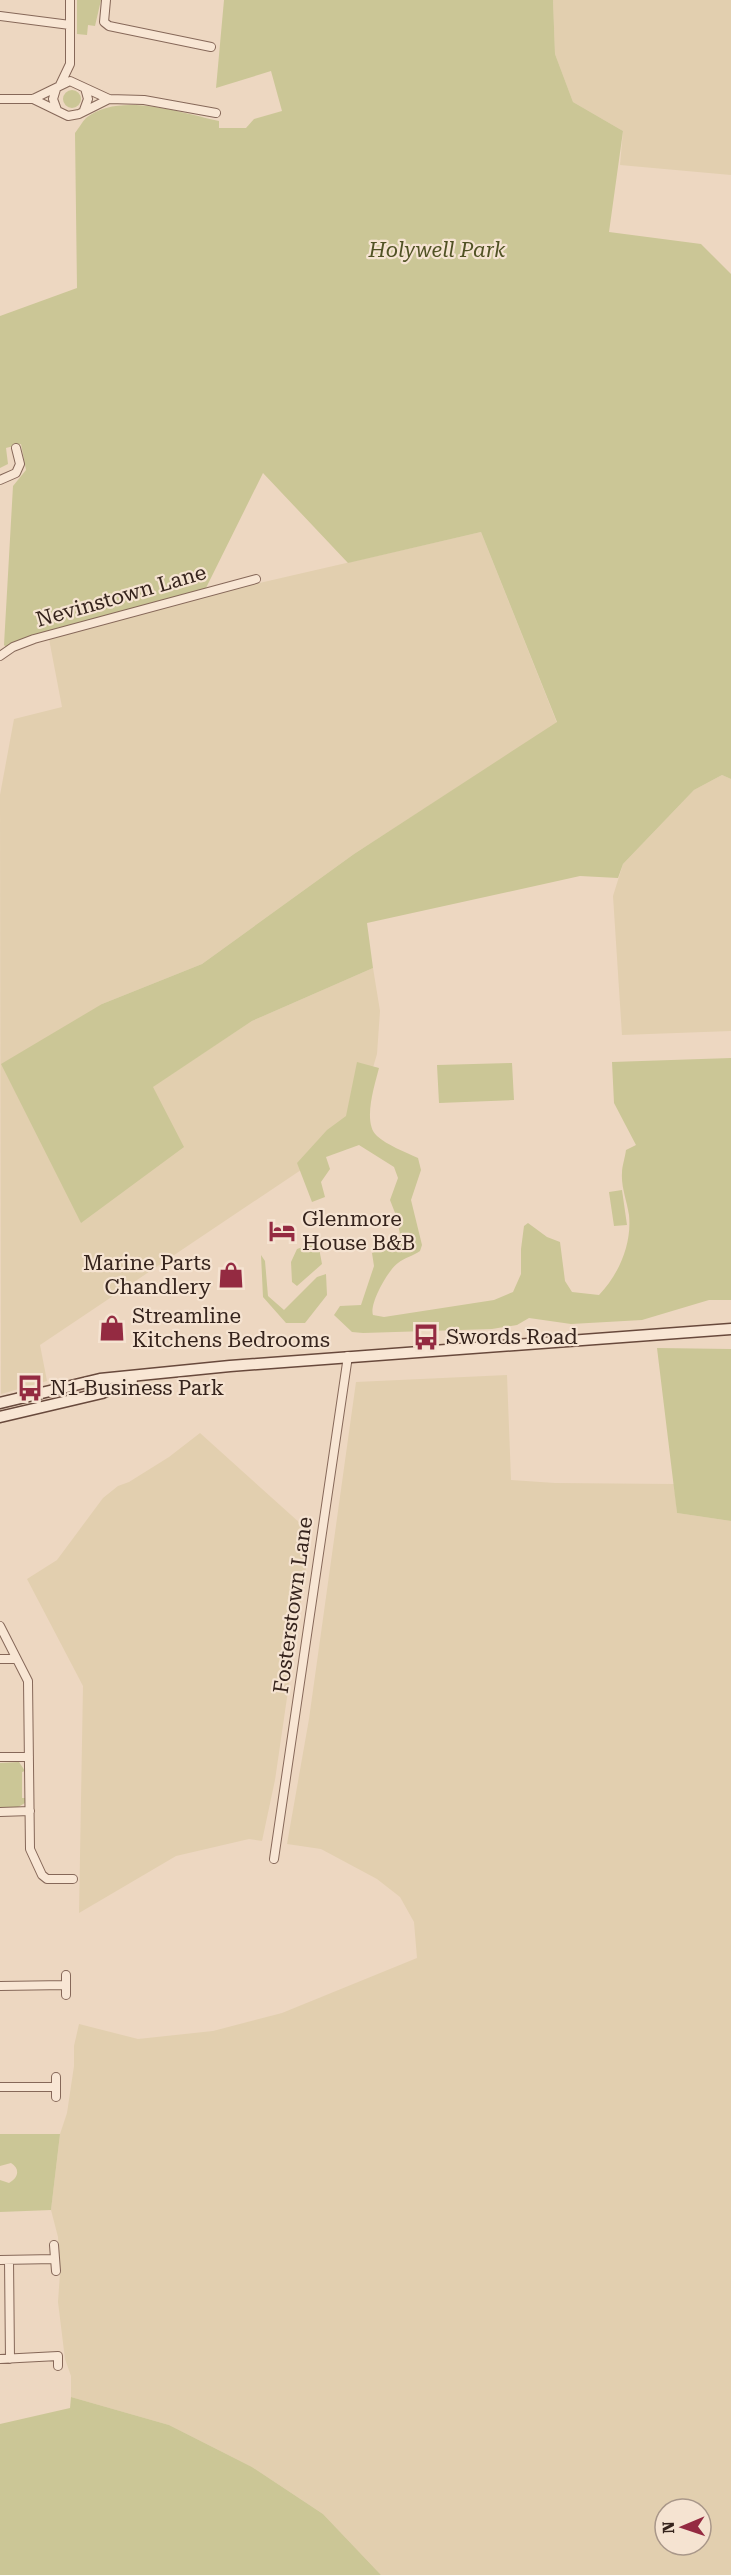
<svg xmlns="http://www.w3.org/2000/svg" width="731" height="2575" viewBox="0 0 731 2575" font-family="'Roboto Serif',serif">
  <style>
    .farmland { fill: #e2cfaf; fill-rule: evenodd }
    .green { fill: #cbc696 }
    .lines { fill: none; stroke-linecap: round; stroke-linejoin: round }
    .street-casing { stroke: #866859; stroke-width: 10 }
    .secondary-casing { stroke: #68493c; stroke-width: 13 }
    .street { stroke: #f8e6d4; stroke-width: 8 }
    .secondary { stroke: #f8e6d4; stroke-width: 10 }
    .labels { text-anchor: middle; stroke-width: 4.5; stroke-linejoin: round; paint-order: stroke }
    .park-label { font-size: 21px; font-style: italic; fill: #505224; stroke: #f5e3d1 }
    .street-label { font-size: 21px; fill: #36241d; stroke: #f5e3d1 }
    .poi-label { font-size: 21px; fill: #36241d; stroke: #f5e3d1; text-anchor: start }
  </style>
  <rect width="100%" height="100%" fill="#edd7c1"/>
  <path class="farmland" d="M553 0H731V175L620 165 623 131 573 102 555 54Z
    M481 532 557 723 354 854 202 964 102 1004 152 1087 252 1021 373 968 380 1011 377 1054 363 1101 365 1127 40 1345 47 1381 1 1394 0 795 14 719 62 707 49 639 203 596Z
    M722 775 731 779V1031L622 1035 613 896 623 864 694 790Z
    M507 1375 511 1480 555 1483 674 1484 677 1513 731 1521V2575H381L323 2514 252 2467 169 2425 71 2397V2376L65 2359 58 2302 60 2273 58 2237 51 2210 60 2134 67 2113 74 2066V2046L79 2024 138 2039 213 2031 282 2013 417 1958 414 1922 400 1897 377 1879 321 1849 287 1844 309 1719 356 1382ZM665 2509H701V2545H665Z
    M200 1433 311 1533 275 1780 262 1841 249 1839 176 1856 79 1913 83 1686 27 1579 57 1560 103 1498 118 1486 129 1482 169 1457Z"/>
  <path class="green" d="M77 0H101L95 26 88 25 87 35 77 34Z
    M224 0H553L555 54 573 102 623 131 609 232 701 244 731 274V779L722 775 694 790 623 864 618 878 580 876 367 923 373 968 252 1021 153 1087 184 1147 81 1223 1 1064 102 1004 202 964 354 854 557 722 481 532 348 563 263 473 204 592 9 650 4 645 13 486 26 470 21 444 6 448 8 464 0 468V316L77 288 75 133C79 128 82 122 86 118 119 91 182 113 219 121V128H246L254 119 282 111 271 71 216 88Z
    M63 99a9 9 0 1 1 18 0a9 9 0 1 1-18 0Z
    M731 1058V1300H709L642 1320 571 1324 529 1318 517 1325 492 1329 363 1333 352 1332 334 1315 340 1306 361 1305 374 1266 372 1253 401 1240 397 1218 390 1200 398 1178 394 1167 359 1145 326 1157 330 1169 321 1182 325 1197 312 1202 297 1163 327 1130 346 1116 357 1062 379 1068C375 1084 362 1123 377 1136 387 1145 405 1152 418 1158L421 1170 411 1200 422 1245 420 1251C413 1256 404 1258 398 1263 388 1270 369 1304 373 1315L384 1317 494 1300 513 1292 521 1274V1249L524 1226 528 1223 547 1237 560 1242 565 1281 572 1292 599 1295C619 1274 632 1244 629 1215 627 1201 621 1187 622 1173 622 1166 625 1158 626 1150L636 1145 614 1103 612 1062Z
    M512 1063 514 1100 439 1103 437 1065Z
    M622 1190 627 1225 614 1226 609 1192Z
    M314 1243H318L322 1264 297 1286 292 1282 291 1262 297 1249Z
    M261 1255 265 1261 268 1296 284 1310 317 1277 326 1274 327 1295 305 1323H286L263 1297Z
    M657 1348 731 1349V1521L677 1513Z
    M19 1762 25 1771 22 1772V1798H25V1803L18 1807H0V1763Z
    M0 2134H60L51 2210 0 2212V2180L9 2183C19 2178 20 2168 11 2163L0 2166Z
    M71 2397 169 2425 252 2467 323 2514 381 2575H0V2424L70 2408Z"/>
  <g class="lines">
    <g class="street-casing">
      <path id="street" d="M106 0 104 22 109 26 211 47
        M0 16 70 25
        M60 85 70 64V0
        M56 89 53 99 57 110
        M0 99H33L70 81 109 99 144 100 216 113
        M33 99 68 116 79 114 109 99
        M84 110 88 99 85 88
        M0 480 16 473 20 464 16 448
        M0 656 13 647 34 639 256 579
        M0 1626 28 1681 30 1849 42 1875 47 1879H73
        M0 1659H16
        M0 1757H29
        M0 1812 30 1811
        M274 1859 348 1356
        M66 1975V1995
        M0 1986 66 1985
        M0 2087H56
        M56 2097V2077
        M54 2245 56 2271
        M0 2260 55 2259
        M9 2260 10 2359
        M0 2359 58 2356V2366"/>
    </g>
    <g class="secondary-casing">
      <path id="secondary" d="M0 1403 100 1379 230 1366 731 1329
        M0 1417 102 1393 132 1380"/>
    </g>
    <use href="#street" class="street"/>
    <use href="#secondary" class="secondary"/>
  </g>
  <defs>
    <g id="hotel-bare" transform="scale(2.07)"><path d="M-6-4.5h1.5V1H6V5H4.5V3h-9V5H-6ZM-4 0a1.8 1.8 0 1 1 3.6 0ZM.5 0V-2.5h3Q6-2.5 6 0Z" fill="#942a41" stroke="#f5e3d1" stroke-width="2.5" paint-order="stroke"/></g>
    <g id="shop-bare" transform="scale(2.07)"><path d="M-5-2.5h2.3a2.7 3.5 0 0 1 5.4 0H5L5.5 6h-11ZM-1.5-2.5h3a1.5 2.3 0 0 0-3 0Z" fill="#942a41" stroke="#f5e3d1" stroke-width="2.5" paint-order="stroke"/></g>
    <g id="bus-bare" transform="scale(2.07)"><path d="M-5-6H5V4H4V6H2V4H-2V6H-4V4H-5ZM-3.5-4V0h7V-4ZM-3.5 1.2v1.5H-2V1.2ZM2 1.2v1.5H3.5V1.2Z" fill="#942a41" stroke="#f5e3d1" stroke-width="2.5" paint-order="stroke"/></g>
  </defs>
  <g fill-rule="evenodd">
    <use href="#hotel-bare" x="282" y="1231"/>
    <use href="#shop-bare" x="231" y="1275"/>
    <use href="#shop-bare" x="112" y="1328"/>
    <use href="#bus-bare" x="426" y="1337"/>
    <use href="#bus-bare" x="30" y="1388"/>
  </g>
  <g class="labels">
    <g class="park-label">
      <text x="437" y="257">Holywell Park</text>
    </g>
    <g class="street-label">
      <text transform="translate(121 596) rotate(-16)" y="7">Nevinstown Lane</text>
      <text transform="translate(293 1605) rotate(-82)" y="7">Fosterstown Lane</text>
    </g>
    <g class="poi-label">
      <text x="302" y="1226">Glenmore<tspan x="302" dy="24">House B&amp;B</tspan></text>
      <text x="211" y="1270" text-anchor="end">Marine Parts<tspan x="211" dy="24">Chandlery</tspan></text>
      <text x="132" y="1323">Streamline<tspan x="132" dy="24">Kitchens Bedrooms</tspan></text>
      <text x="446" y="1344">Swords Road</text>
      <text x="50" y="1395">N1 Business Park</text>
    </g>
  </g>
  <g transform="translate(683 2527) rotate(268)"><circle r="28" fill="#f5e3d1" stroke="#a99789" stroke-width="1.5"/>
  <path d="M0-4.5L10 22L0 15L-10 22Z" fill="#942a41"/>
  <text y="-9" font-size="16" font-weight="bold" text-anchor="middle" fill="#36241d">N</text>
  </g>
</svg>
